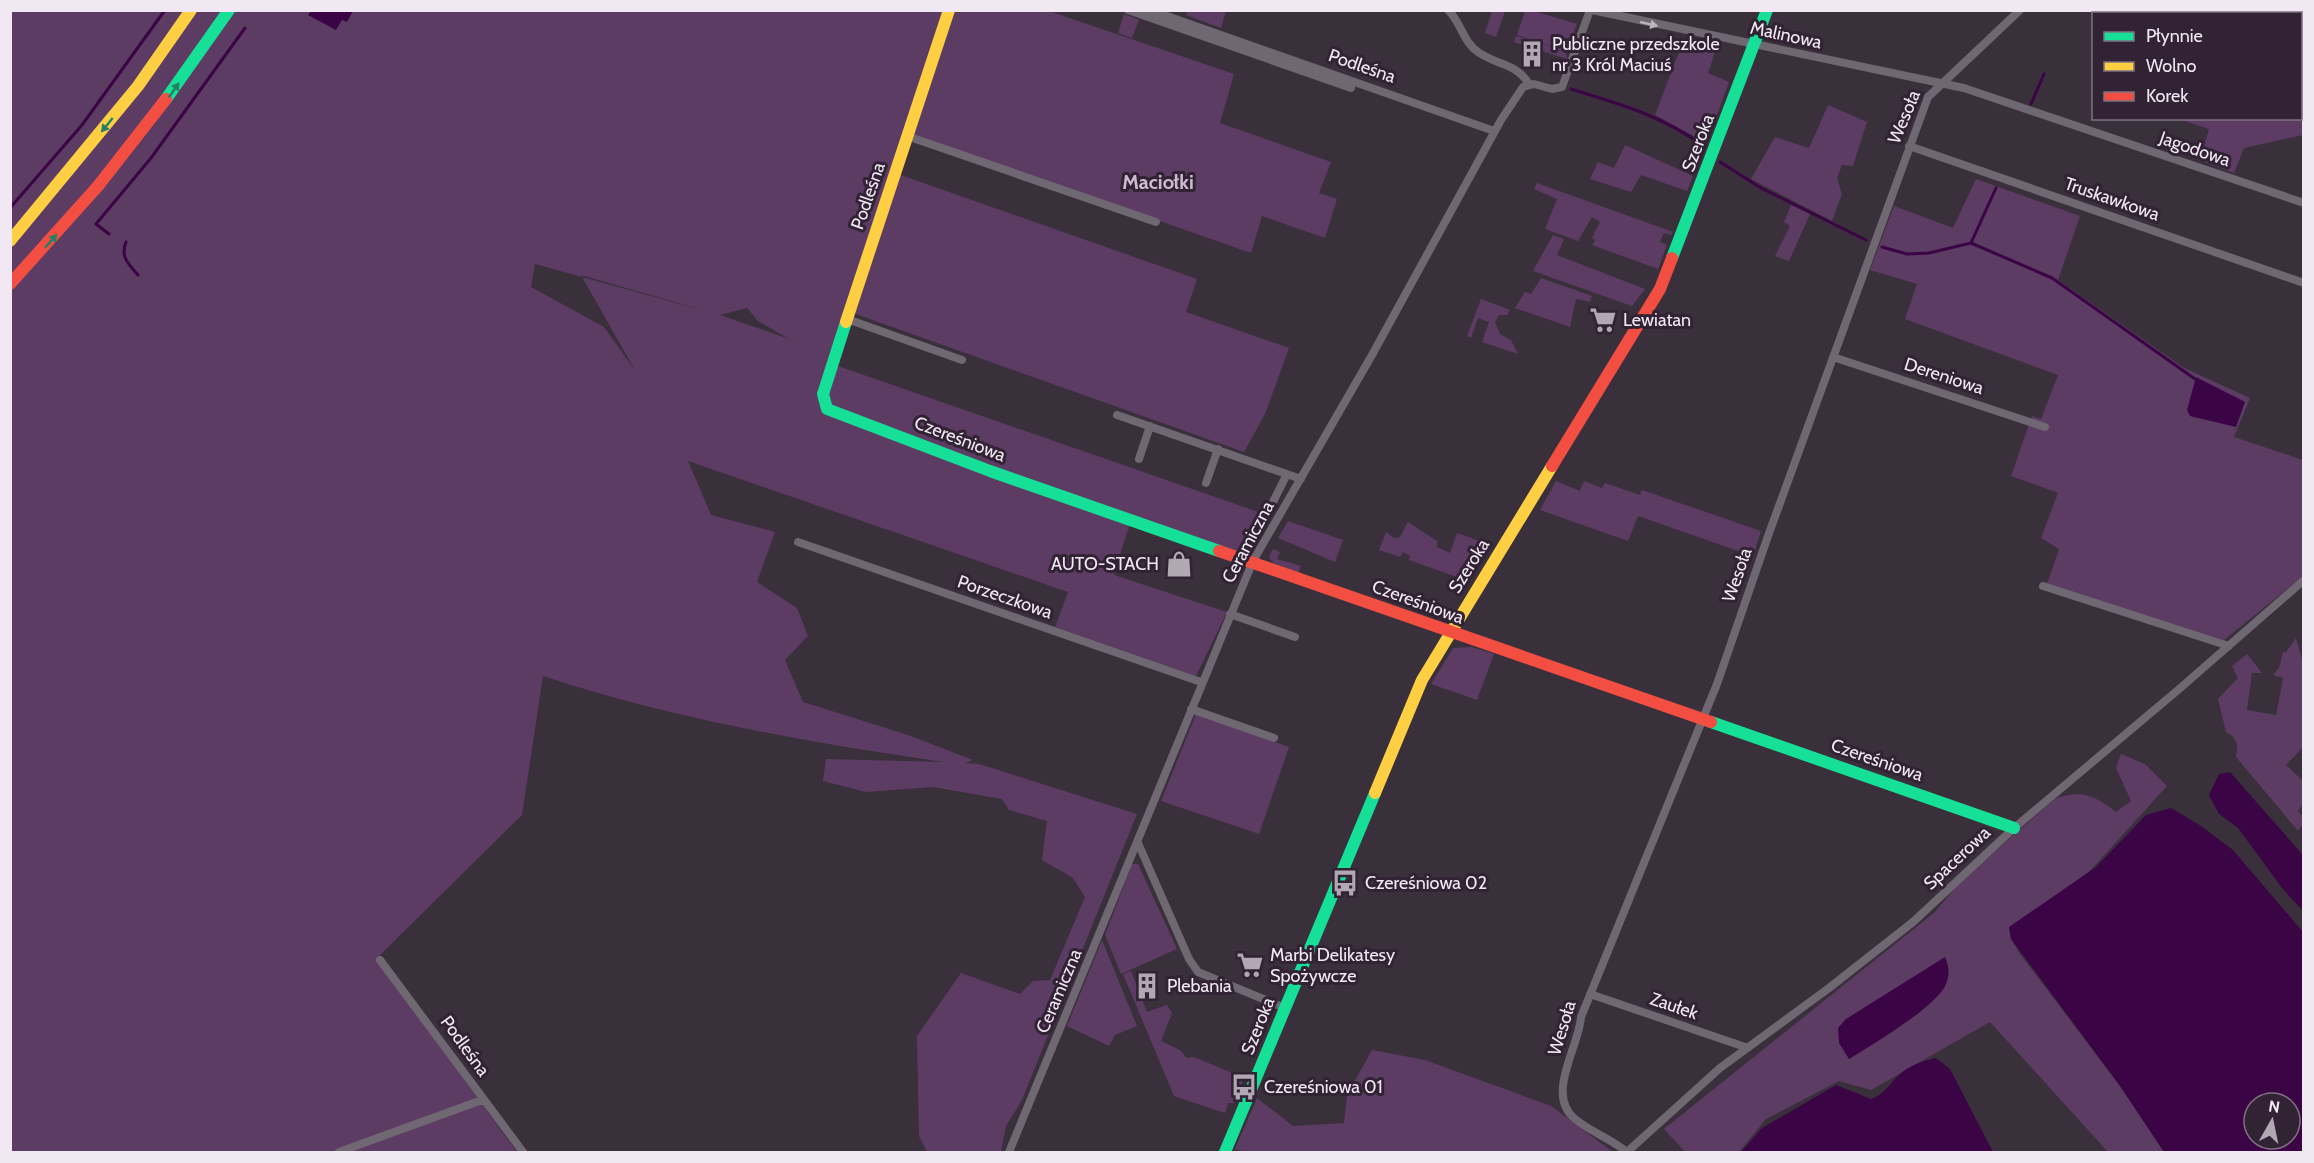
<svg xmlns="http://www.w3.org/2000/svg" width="2314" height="1163" viewBox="0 0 2314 1163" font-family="Cabin,sans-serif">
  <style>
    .green { fill: #5d3c64; fill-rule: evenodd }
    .water { fill: #3b0445; fill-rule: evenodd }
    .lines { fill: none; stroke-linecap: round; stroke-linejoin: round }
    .stream { stroke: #3b0445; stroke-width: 3 }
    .street { stroke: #6f6771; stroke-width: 8 }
    .fast { stroke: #16e098; stroke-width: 12 }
    .slow { stroke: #ffcf43; stroke-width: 12 }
    .jam { stroke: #f24e42; stroke-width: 12 }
    .oneway { fill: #beb4c0 }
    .oneway2 { fill: #248166 }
    .labels { text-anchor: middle; stroke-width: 6; stroke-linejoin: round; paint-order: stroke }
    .street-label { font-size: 18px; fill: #f2e8f4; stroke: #312234 }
    .poi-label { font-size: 18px; fill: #f2e8f4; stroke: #312234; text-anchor: start }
    .neighbourhood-label { font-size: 20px; font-weight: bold; fill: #cdbad1; stroke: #312234 }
  </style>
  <rect width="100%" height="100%" fill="#39303b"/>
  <path class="green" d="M10 11H1049L1234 74 1220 123 1331 162 1319 193 1337 199 1325 238 1262 216 1251 253 911 134 898 174 1197 279 1186 312 1289 348 1265 414 1244 452 853 313 835 365 1270 516 1248 557 1132 516 1114 575 1227 612 1196 676 1055 627 1068 592 688 461 711 515 775 532 757 582 797 608 808 636 785 660 803 702 908 735 973 760 965 763 979 764 1137 814 1022 1100 1006 1126 1001 1152H927L919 1136 917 1036 961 973 1020 994 1033 981 1050 980 1085 897 1073 878 1042 860 1047 821 1009 810 1002 799 933 787 866 792 823 781 826 759 943 762C808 742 673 719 543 676L522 815 376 959 517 1152H11ZM535 264 716 314 581 275 636 372 604 327 531 287ZM747 308 758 321 789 339 720 315Z
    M1188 11V10L1226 11 1221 28 1186 15Z
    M1492 11H1505L1496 37 1485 33Z
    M1525 11H1534L1577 24 1566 52 1567 59 1514 42 1516 36 1565 51 1517 35Z
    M2279 11H2303V135L2244 148 2234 173 2200 160 2209 129 2179 119 2300 118V14L2278 13Z
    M1124 14 1139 20 1132 38 1118 33Z
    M1684 39 1717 46 1708 73 1729 82 1713 126 1705 123 1699 139 1655 115Z
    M1828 105 1867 122 1853 166 1842 165 1837 178 1842 194 1832 221 1751 179 1775 137 1809 148Z
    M1625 145 1693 176 1687 191 1641 175 1631 192 1590 179 1598 162 1614 168Z
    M1976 179 2080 216 2058 280 2184 368 2250 398 2234 437 2303 460V576L2224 640 2047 584 2059 549 2041 538 2058 493 2011 476 2032 416 2041 419 2058 375 1905 319 1917 284 1870 270 1894 206 1953 228Z
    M1537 183 1673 232 1671 235 1664 233 1660 242 1667 245 1658 269 1592 245 1595 240 1592 238 1600 222 1592 217 1578 241 1545 229 1557 199 1534 189Z
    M1791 205 1810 214 1789 261 1775 256 1790 226 1784 222Z
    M1553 235 1564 239 1557 255 1645 289 1632 306 1533 271Z
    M1541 278 1592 296 1590 302 1576 299 1570 327 1515 308 1525 292 1531 294Z
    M1481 299 1510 310 1507 315H1499L1495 322 1500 334 1511 340 1518 354 1482 342 1489 322 1478 318 1471 338 1467 336Z
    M1556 481 1580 491 1584 481 1602 488 1605 483 1640 495 1642 490 1761 531 1753 556 1638 516 1628 541 1540 510Z
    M1288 521 1343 540 1335 562 1278 538Z
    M1408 522 1437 541V547L1450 553 1457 533 1491 545 1468 581 1409 560 1410 556 1403 552 1400 557 1379 550 1386 532 1394 538 1400 537Z
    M1273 549 1280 552 1277 559 1301 566 1298 573 1274 563 1269 558Z
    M2296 638 2303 663V747L2286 765 2303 781V804L2298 811 2303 817V824L2298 831 2236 757C2238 745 2238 738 2226 732L2218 699 2238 678 2232 666 2247 654 2262 673H2252L2247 710 2276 715 2283 678 2273 675 2279 668 2283 652H2286Z
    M1472 647 1494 654 1477 700 1431 684 1453 648Z
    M1196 714 1289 747 1259 834 1161 801Z
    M2121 754 2145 764 2167 786 2088 873 2009 928 2011 939 2020 954 2120 1086 2164 1152H2108L1990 1022 1871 1090 1839 1081 1766 1119 1739 1152H1685L1664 1129 1935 912 1961 881 2055 799C2082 789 2095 796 2116 812L2131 801 2116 768Z
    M1132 864H1138L1177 949 1121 974 1105 935Z
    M1102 940 1137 1026 1115 1035 1109 1046 1067 1026Z
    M1131 971 1147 1012 1167 1005 1172 1013 1161 1041 1180 1050 1187 1058 1194 1057 1244 1078 1234 1103H1228L1225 1113 1174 1096 1123 974Z
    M1372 1050 1425 1060 1551 1106 1613 1152H1244L1235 1149 1257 1098 1293 1126 1344 1123 1347 1095Z"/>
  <path class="water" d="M311 11V10L353 11 347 22 342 20 336 30 308 15Z
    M2196 377 2245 402 2236 427 2190 416 2187 410Z
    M2230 772 2303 855V911L2282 888 2238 828 2219 814 2209 795 2219 774Z
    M2171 808 2201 826 2233 850 2303 932V1152H2164L2120 1086 2011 939 2009 927 2096 867 2146 815ZM2254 1103H2290V1139H2254Z
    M1945 957C1949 966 1950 974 1946 984 1938 1006 1870 1046 1849 1059L1839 1043 1838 1028 1846 1019Z
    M1936 1058 1950 1069 1993 1152H1741L1762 1128 1836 1085 1871 1099C1885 1094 1889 1084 1900 1074 1910 1065 1923 1061 1936 1058Z"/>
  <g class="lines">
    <path class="stream" d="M1571 89C1617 103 1663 116 1702 145
      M2031 104 2044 74
      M1720 162 1761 188 1866 240
      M10 208 82 125 165 10
      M109 234 96 224 151 158 245 28
      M126 242C120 258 129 264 138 275
      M1971 243 1996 188
      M1882 247 1907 254 1929 253 1971 243 2052 278 2195 379"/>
    <path class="street" d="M1128 10 1351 88
      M1150 10 1494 131
      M1448 10C1461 22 1463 42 1478 52 1498 66 1515 62 1529 84
      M1592 10 1964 88 2304 203
      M2193 10 2202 14
      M2268 14V10
      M2300 47 2304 48
      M907 136 1156 222
      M1909 146 2304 283
      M847 319 962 360
      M1833 357 2045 427
      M1117 415 1301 479
      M1139 459 1150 426
      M1206 483 1218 449
      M1271 506 1287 474
      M798 542 1201 682
      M2043 586 2229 646
      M1230 614 1295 637
      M1191 709 1274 738
      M1138 843 1189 959 1198 972 1285 1008
      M380 960 523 1152
      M1590 994 1748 1048
      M339 1152 482 1100
      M1009 1152 1253 561 1372 355 1501 120 1523 87 1534 84 1552 89 1562 87 1590 10
      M1627 1152C1611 1139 1591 1132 1575 1119 1545 1095 1579 1047 1581 1017L1717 684 1768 536 1928 97 2020 10
      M1627 1152 1720 1068 1829 988 1913 922 2014 828 2178 690 2304 580"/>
    <path class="fast" d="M166 99 229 10
      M1672 258 1767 10
      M846 322 823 394 827 409 990 471 1219 551
      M1711 722 2014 828
      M1225 1152 1375 793"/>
    <path class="slow" d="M10 241 138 86 191 10
      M846 322 949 10
      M1375 793 1422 680 1552 466"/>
    <path class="jam" d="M10 284 98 186 166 99
      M1552 466 1660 289 1672 258
      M1219 551 1711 722"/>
  </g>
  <defs><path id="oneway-solid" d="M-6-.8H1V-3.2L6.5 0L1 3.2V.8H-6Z" transform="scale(1.5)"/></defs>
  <use class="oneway" href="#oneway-solid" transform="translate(1649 24) rotate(13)"/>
  <g class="oneway2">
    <use href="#oneway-solid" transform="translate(174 90) rotate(-55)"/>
    <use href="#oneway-solid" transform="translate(107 125) rotate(129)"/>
    <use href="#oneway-solid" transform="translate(51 241) rotate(-48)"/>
  </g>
  <defs>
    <g id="building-bare" transform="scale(2.07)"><path d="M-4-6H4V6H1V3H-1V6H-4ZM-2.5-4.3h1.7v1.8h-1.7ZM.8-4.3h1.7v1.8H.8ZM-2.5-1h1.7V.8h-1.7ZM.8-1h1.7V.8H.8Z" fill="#b1a8b3" stroke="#312234" stroke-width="2.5" paint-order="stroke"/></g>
    <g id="supermarket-bare" transform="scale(2.07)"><path d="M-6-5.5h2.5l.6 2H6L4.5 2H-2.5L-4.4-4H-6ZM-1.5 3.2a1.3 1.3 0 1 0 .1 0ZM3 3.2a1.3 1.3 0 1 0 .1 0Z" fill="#b1a8b3" stroke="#312234" stroke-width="2.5" paint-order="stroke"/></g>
    <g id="shop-bare" transform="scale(2.07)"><path d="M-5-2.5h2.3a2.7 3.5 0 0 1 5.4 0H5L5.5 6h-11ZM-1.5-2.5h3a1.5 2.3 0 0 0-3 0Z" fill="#b1a8b3" stroke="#312234" stroke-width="2.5" paint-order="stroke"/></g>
    <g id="bus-bare" transform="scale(2.07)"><path d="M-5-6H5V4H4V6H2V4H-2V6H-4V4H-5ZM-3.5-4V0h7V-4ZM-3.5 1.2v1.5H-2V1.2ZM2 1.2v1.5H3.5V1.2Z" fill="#b1a8b3" stroke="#312234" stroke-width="2.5" paint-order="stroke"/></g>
  </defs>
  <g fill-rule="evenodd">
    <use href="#building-bare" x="1532" y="54"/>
    <use href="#supermarket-bare" x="1603" y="320"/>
    <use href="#shop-bare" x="1179" y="564"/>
    <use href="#bus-bare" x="1345" y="883"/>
    <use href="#supermarket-bare" x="1250" y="965"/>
    <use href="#building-bare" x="1147" y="986"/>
    <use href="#bus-bare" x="1244" y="1087"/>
  </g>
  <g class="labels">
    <g class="street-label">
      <text transform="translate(1786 35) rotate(12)" y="6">Malinowa</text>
      <text transform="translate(1362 66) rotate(19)" y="6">Podleśna</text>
      <text transform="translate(1904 117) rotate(-67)" y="6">Wesoła</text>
      <text transform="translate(1698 143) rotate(-69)" y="6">Szeroka</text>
      <text transform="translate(2195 149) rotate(19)" y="6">Jagodowa</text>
      <text transform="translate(868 196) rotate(-71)" y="6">Podleśna</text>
      <text transform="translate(2112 199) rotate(19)" y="6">Truskawkowa</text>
      <text transform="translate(1944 376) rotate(18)" y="6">Dereniowa</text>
      <text transform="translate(960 439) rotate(21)" y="6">Czereśniowa</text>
      <text transform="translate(1248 542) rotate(-62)" y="6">Ceramiczna</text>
      <text transform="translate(1469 566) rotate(-58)" y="6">Szeroka</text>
      <text transform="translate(1737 575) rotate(-71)" y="6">Wesoła</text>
      <text transform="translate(1005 597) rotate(19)" y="6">Porzeczkowa</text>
      <text transform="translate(1418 602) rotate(20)" y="6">Czereśniowa</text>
      <text transform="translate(1877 760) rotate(19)" y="6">Czereśniowa</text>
      <text transform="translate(1957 858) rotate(-43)" y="6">Spacerowa</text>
      <text transform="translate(1059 991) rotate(-67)" y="6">Ceramiczna</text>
      <text transform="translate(1674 1006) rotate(19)" y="6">Zaułek</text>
      <text transform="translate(1258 1026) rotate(-68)" y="6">Szeroka</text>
      <text transform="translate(1562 1028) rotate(-73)" y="6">Wesoła</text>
      <text transform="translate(465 1046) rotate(54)" y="6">Podleśna</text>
    </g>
    <g class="poi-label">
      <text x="1552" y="50">Publiczne przedszkole<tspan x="1552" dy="21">nr 3 Król Maciuś</tspan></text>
      <text x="1623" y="326">Lewiatan</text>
      <text x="1159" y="570" text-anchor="end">AUTO-STACH</text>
      <text x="1365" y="889">Czereśniowa 02</text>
      <text x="1270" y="961">Marbi Delikatesy<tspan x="1270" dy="21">Spożywcze</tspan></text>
      <text x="1167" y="992">Plebania</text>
      <text x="1264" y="1093">Czereśniowa 01</text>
    </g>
    <g class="neighbourhood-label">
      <text x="1158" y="189">Maciołki</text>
    </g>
  </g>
  <rect width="2314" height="1163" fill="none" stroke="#f2e8f4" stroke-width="24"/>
  <rect x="2092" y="12" width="210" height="108" fill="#312234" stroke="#7e7181" stroke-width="1.5"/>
  <rect x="2104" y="32" width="30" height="9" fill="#16e098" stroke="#7e7181" stroke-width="1.5"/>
  <text x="2146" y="42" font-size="18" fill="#f2e8f4">Płynnie</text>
  <rect x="2104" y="62" width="30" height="9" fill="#ffcf43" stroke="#7e7181" stroke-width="1.5"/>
  <text x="2146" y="72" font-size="18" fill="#f2e8f4">Wolno</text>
  <rect x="2104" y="92" width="30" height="9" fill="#f24e42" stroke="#7e7181" stroke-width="1.5"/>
  <text x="2146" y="102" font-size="18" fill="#f2e8f4">Korek</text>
  <g transform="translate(2272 1121) rotate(9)"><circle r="28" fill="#312234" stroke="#7e7181" stroke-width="1.5"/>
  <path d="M0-4.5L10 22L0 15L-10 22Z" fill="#b1a8b3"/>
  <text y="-9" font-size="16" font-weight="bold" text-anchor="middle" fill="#f2e8f4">N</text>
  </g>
</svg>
